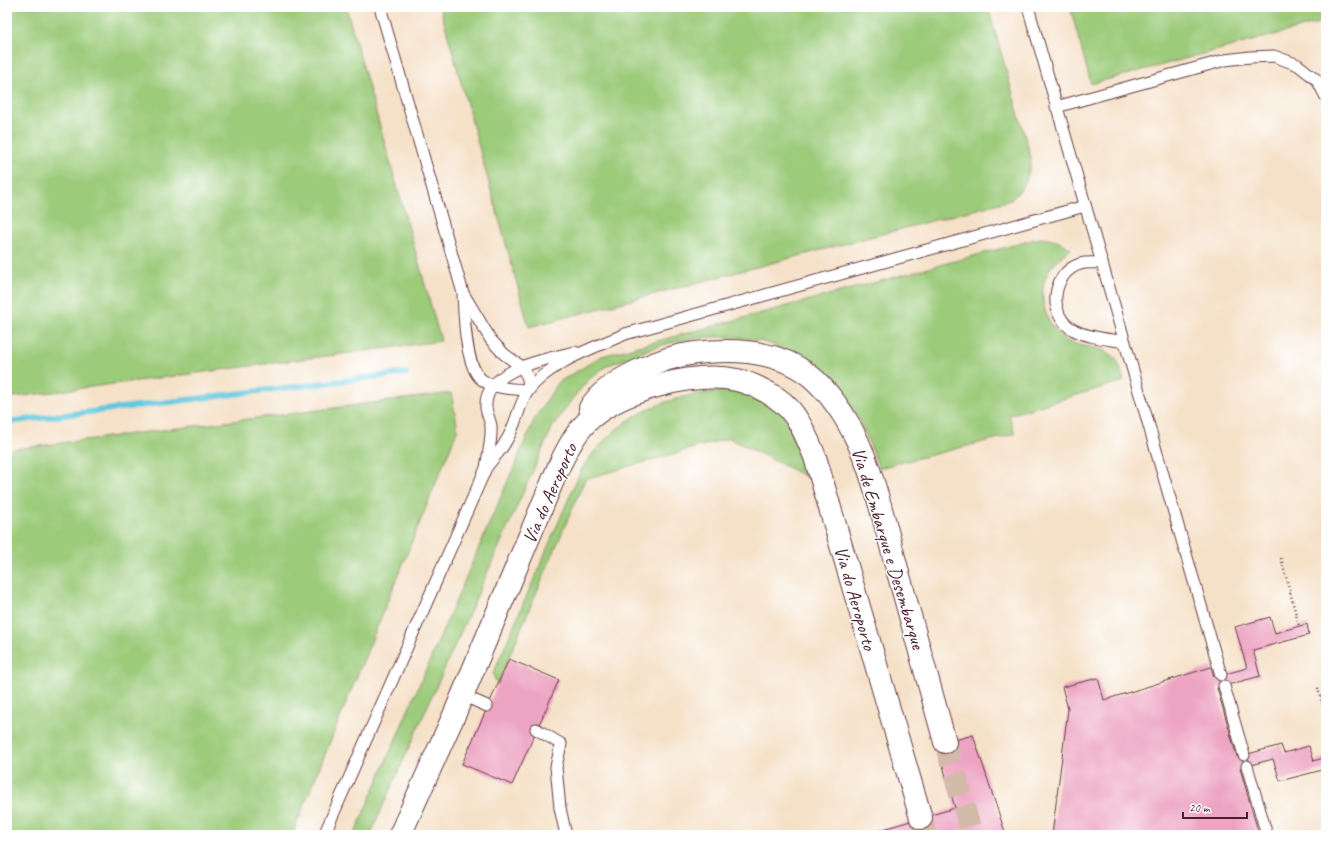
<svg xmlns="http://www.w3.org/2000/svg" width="1333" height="842" viewBox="0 0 1333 842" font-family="Caveat,sans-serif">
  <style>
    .green { fill: #9ccb7a; stroke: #737552 }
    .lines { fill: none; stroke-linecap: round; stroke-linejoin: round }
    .stream { stroke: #60c8dd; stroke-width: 6 }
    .building { fill: #eda4c2 }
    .secondary-tunnel { stroke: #d3baa9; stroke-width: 22; stroke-dasharray: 22 11; stroke-linecap: butt }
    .lane-casing { stroke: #643c43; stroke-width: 13 }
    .secondary-casing { stroke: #643c43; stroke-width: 24 }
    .path { stroke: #643c43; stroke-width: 2.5; stroke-dasharray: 1 3; stroke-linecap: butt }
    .lane { stroke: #fff; stroke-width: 11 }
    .secondary { stroke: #fff; stroke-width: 22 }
    .labels { text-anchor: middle; stroke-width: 3; stroke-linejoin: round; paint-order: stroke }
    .street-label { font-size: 19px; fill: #4a1f2b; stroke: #fff }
  </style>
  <rect width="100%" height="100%" fill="#fff"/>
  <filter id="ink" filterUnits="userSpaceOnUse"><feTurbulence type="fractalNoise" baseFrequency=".025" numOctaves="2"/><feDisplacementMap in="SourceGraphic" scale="8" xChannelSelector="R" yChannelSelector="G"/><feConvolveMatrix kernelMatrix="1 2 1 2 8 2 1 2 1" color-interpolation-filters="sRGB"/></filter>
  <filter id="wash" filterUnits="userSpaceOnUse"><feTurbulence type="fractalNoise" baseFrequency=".012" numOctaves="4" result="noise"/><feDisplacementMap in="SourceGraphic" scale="16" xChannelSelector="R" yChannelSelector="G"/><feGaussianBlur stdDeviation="0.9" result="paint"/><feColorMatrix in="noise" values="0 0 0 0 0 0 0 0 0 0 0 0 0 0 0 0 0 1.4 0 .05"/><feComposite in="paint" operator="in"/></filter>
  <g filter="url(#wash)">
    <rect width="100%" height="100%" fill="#f5e1c8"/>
    <path class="green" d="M7 7H346L441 341 7 398Z
      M440 7H988L1031 158C1029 178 1025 186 1011 200L529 327Z
      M1070 7H1326V21L1091 84Z
      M1040 238C1053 239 1061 242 1071 249 1062 255 1055 261 1049 270 1035 294 1045 330 1070 342 1083 348 1103 346 1113 356 1120 362 1121 372 1124 381L1009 415 1015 434 879 468C864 430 851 392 818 366 813 361 805 359 799 356 744 327 683 333 627 358 620 361 612 363 605 367 582 382 567 406 552 428L370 835H354L536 416 559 382 602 356Z
      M730 390 752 395 782 412 801 449 807 477 729 438 585 479 497 685 493 674 581 470C618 414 665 395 730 390Z
      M451 393 458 429 292 835H7V450Z"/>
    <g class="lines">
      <path class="stream" d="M7 422 406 373"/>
    </g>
    <g id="blocks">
      <path class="building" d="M1270 617 1275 633 1307 624 1309 635 1253 650 1260 676 1217 688 1237 757 1281 745 1284 753 1309 746 1314 761 1326 757V769L1280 781 1273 759 1240 768 1259 835H1052L1068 709 1062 687 1098 678 1104 700 1211 667 1214 677 1247 668 1235 627Z
        M509 659 559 680 512 785 462 764Z
        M973 735 1006 835H863L955 808 937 745Z"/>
    </g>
  </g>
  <g filter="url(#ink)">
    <use href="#blocks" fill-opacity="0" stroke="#643c43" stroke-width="1"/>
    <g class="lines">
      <path class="secondary-tunnel" d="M945 742 972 835
        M921 818 926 835"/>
      <g class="lane-casing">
        <path id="lane" d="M380 7 463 293C464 313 465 366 481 379 493 389 514 389 529 390L528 378 522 367 504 354 491 340 463 293
          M1028 7 1221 675
          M1056 107 1225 60 1250 57 1274 56 1298 65 1317 80 1326 97
          M1101 263C1094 263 1087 262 1080 264 1051 273 1047 317 1074 330 1089 338 1109 339 1125 342
          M486 468C492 459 501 451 506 441 516 426 518 406 528 391 548 363 594 348 625 334L1085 206
          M1224 686 1244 755
          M462 695 487 706
          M536 729 561 744 556 767 560 808 566 835
          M1247 766 1267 835
          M324 835 486 468C488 454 492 440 491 426 490 420 487 414 486 408 483 369 547 359 575 352"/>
      </g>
      <g class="secondary-casing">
        <path id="secondary" d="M590 408C606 380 663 357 695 353 736 348 784 351 816 381 868 431 880 509 899 576 914 631 930 687 945 742
          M400 835 455 713 559 466C568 448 576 431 591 418 623 390 695 371 737 380 750 383 767 391 778 399 798 413 806 436 815 457L921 818"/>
      </g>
      <path class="path" d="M1281 558 1299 626
        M1318 688 1326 719"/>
      <use href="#lane" class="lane"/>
      <use href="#secondary" class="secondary"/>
    </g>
  </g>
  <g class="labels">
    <g class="street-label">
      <text transform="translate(549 493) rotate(-66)" y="7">Via do Aeroporto</text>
      <text transform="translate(889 548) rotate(73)" y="7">Via de Embarque e Desembarque</text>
      <text transform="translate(856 598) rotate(74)" y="7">Via do Aeroporto</text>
    </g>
  </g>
  <rect width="1333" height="842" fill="none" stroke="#fff" stroke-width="24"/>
  <path d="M1183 812v6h64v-6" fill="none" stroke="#4a1f2b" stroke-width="2"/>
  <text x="1189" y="812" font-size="12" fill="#4a1f2b" stroke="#ffffff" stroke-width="3" paint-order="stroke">20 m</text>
</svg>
